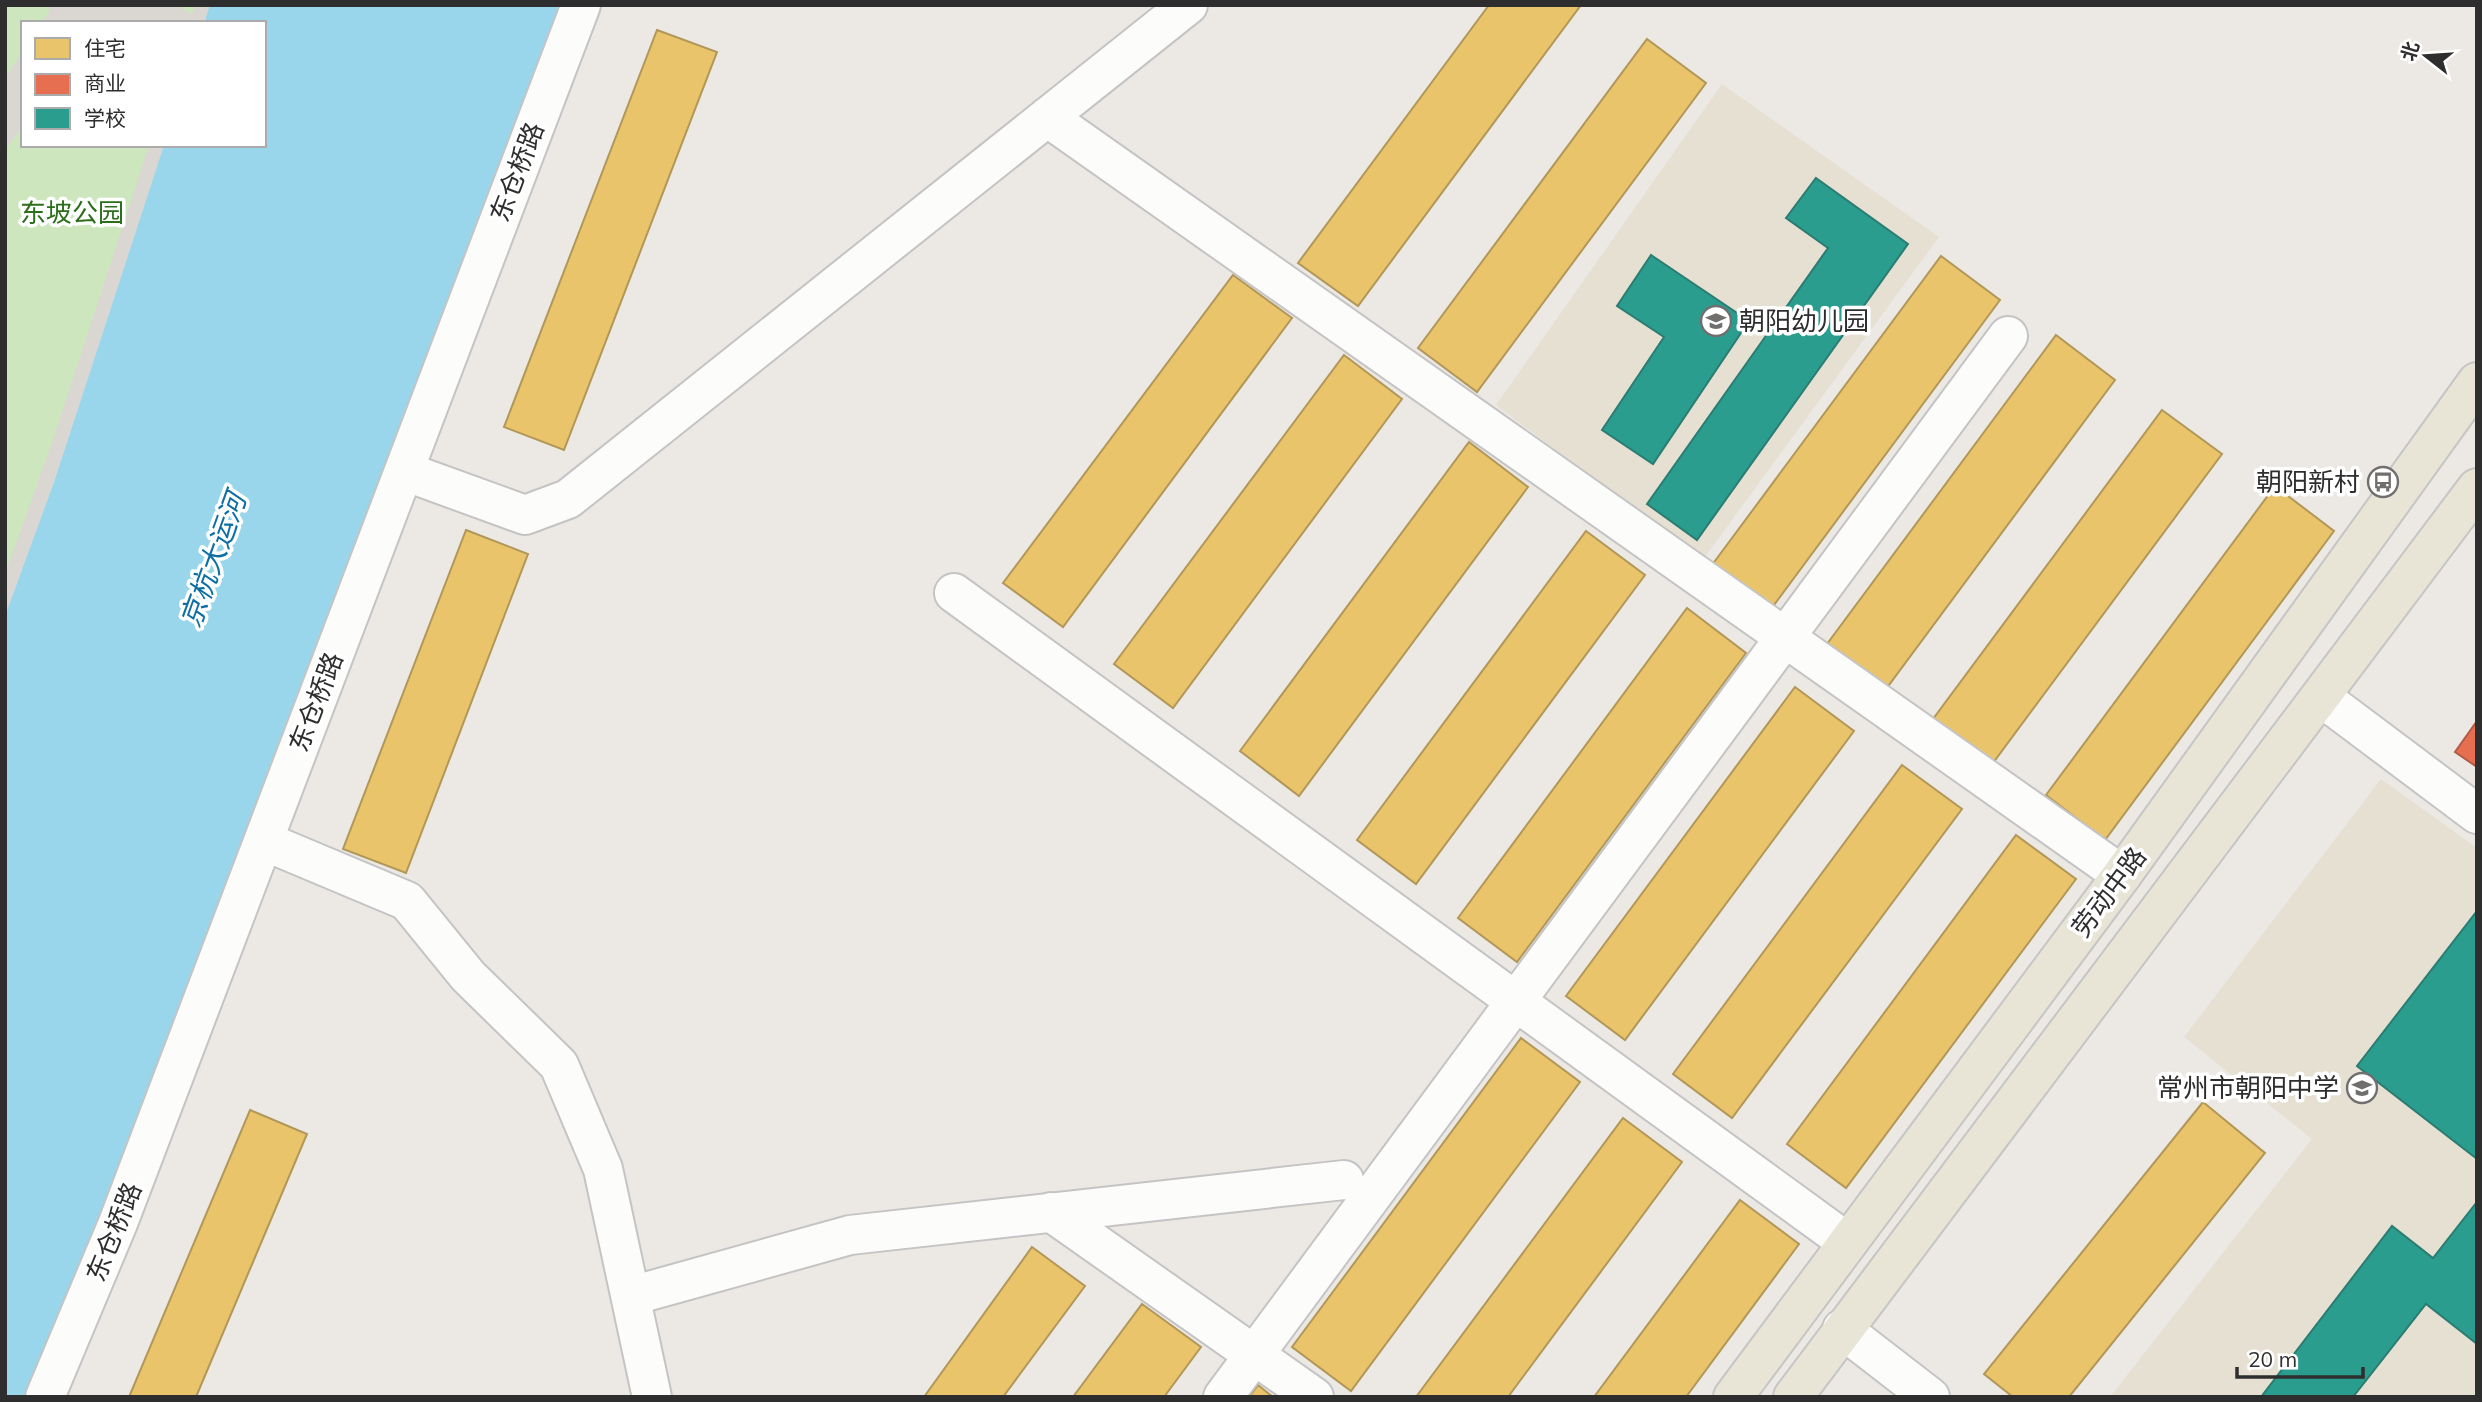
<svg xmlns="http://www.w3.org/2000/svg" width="2482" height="1402" viewBox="0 0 2482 1402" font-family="Mulish,'Noto Sans SC',sans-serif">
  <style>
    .education { fill: #e6e0d3 }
    .green { fill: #cee6be }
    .plaza { fill: #dad6d2 }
    .water { fill: #99d6ec }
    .homes { fill: #e9c46a; stroke: #b19758; stroke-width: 2 }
    .shops { fill: #e76f51; stroke: #b05c46; stroke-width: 2 }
    .schools { fill: #2a9d8f; stroke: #2b7c72; stroke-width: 2 }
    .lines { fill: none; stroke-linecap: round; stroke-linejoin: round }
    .minor-casing { stroke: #c5c4c5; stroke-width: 42 }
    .major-casing { stroke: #c6c5c4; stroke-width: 42 }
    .minor { stroke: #fcfcfb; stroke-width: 38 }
    .major { stroke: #e8e4d6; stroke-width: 38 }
    .labels { text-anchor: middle; stroke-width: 7; stroke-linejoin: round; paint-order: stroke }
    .street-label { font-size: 26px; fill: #2e2e2e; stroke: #fff }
    .park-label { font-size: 26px; fill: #2c6e1b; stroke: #fff }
    .poi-label { font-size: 26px; fill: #2e2e2e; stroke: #fff; text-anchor: end }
    .water-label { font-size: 28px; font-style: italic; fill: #0d6fa3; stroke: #fff }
  </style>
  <rect width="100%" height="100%" fill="#ece8e4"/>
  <path class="education" d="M1722 84 1939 237 1702 561 1496 405Z
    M2381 779 2477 848V1397H2110L2312 1139 2184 1037Z"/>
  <path class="green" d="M5 5H210L204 23H23V145H164L5 616Z"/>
  <path class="plaza" d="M45 5H176L192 14 195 5H210L204 23H42L50 10Z
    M23 51V125L5 151V78Z
    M149 145H164L54 482 5 616V574L55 434Z"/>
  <path class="water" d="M210 5H559L294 705 113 1197 32 1397H5V616L54 482 164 145H264V23H204Z"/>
  <path class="homes" d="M1489 5H1581L1358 306 1298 263Z
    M657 30 717 52 564 450 504 427Z
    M1647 39 1706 83 1477 392 1418 348Z
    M1941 256 2000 300 1771 609 1712 565Z
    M1233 275 1292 318 1063 627 1003 583Z
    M2056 335 2115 380 1886 689 1827 644Z
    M1344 355 1402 399 1173 708 1114 664Z
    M2162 410 2222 454 1993 763 1933 719Z
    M1469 442 1528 487 1299 796 1240 751Z
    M2275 486 2334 531 2105 840 2046 795Z
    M466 530 528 554 406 873 343 849Z
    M1586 531 1645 575 1416 884 1357 840Z
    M1687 608 1746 653 1517 962 1458 918Z
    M1795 687 1854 731 1625 1040 1566 996Z
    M1902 765 1962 809 1732 1118 1673 1074Z
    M2016 835 2076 879 1846 1188 1787 1144Z
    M1521 1038 1580 1082 1351 1391 1292 1347Z
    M2203 1102 2265 1153 2069 1397H2013L1984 1374Z
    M250 1110 307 1134 196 1397H129Z
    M1623 1118 1682 1162 1508 1397H1416Z
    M1740 1200 1799 1244 1686 1397H1594Z
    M1032 1247 1085 1286 1003 1397H924Z
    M1142 1304 1201 1347 1164 1397H1073Z
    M1258 1385 1273 1397H1249Z"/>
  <path class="shops" d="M2477 721V767L2455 752Z"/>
  <path class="schools" d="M1816 178 1908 244 1697 540 1647 504 1828 248 1786 218Z
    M1651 255 1749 321 1653 464 1602 430 1664 337 1617 306Z
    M2477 911V1159L2357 1066Z
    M2477 1202V1344L2426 1304 2353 1397H2261L2392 1226 2433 1258Z"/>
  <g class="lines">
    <g class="minor-casing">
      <path id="minor" d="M1047 117 2122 875
        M404 471 525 515 568 499 1188 5
        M954 593 1847 1242
        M2321 697 2477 814
        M264 841 407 901 468 976 559 1065 603 1169 652 1397
        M1051 1212 1314 1397
        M631 1296 850 1235 1344 1180
        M1842 1329 1930 1397
        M45 1397 118 1223 581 5
        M1223 1397 2008 336"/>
    </g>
    <g class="major-casing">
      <path id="major" d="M1733 1397 2122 875 2477 382
        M1793 1397 2477 488"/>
    </g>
    <use href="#minor" class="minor"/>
    <use href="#major" class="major"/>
  </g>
  <defs>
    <g id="school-ring" transform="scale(1.575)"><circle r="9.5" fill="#fff" stroke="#706f6e" stroke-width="1.5"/><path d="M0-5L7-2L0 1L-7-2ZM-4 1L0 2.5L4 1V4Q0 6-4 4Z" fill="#706f6e"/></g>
    <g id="bus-ring" transform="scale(1.575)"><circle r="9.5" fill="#fff" stroke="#706f6e" stroke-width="1.5"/><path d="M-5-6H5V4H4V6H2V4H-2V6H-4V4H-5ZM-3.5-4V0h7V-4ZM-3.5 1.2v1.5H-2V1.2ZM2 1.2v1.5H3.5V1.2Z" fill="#706f6e"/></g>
  </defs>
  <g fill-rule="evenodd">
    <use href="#school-ring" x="1716" y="321"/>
    <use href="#bus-ring" x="2383" y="482"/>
    <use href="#school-ring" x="2362" y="1088"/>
  </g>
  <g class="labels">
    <g class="street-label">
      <text transform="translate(517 172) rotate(-69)" y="9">东仓桥路</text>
      <text transform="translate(316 702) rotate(-69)" y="9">东仓桥路</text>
      <text transform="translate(2109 892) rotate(-53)" y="9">劳动中路</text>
      <text transform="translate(114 1232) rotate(-68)" y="9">东仓桥路</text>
    </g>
    <g class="park-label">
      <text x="72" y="222">东坡公园</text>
    </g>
    <g class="poi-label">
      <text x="1739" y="330" text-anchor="start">朝阳幼儿园</text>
      <text x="2360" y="491">朝阳新村</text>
      <text x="2339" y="1097">常州市朝阳中学</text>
    </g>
    <g class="water-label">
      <text transform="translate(213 560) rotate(-70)" y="10">京杭大运河</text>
    </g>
  </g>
  <rect width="2482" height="1402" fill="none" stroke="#2e2e2e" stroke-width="14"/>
  <rect x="21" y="21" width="245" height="126" fill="#ffffff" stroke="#ababab" stroke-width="2"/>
  <rect x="35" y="38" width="35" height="21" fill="#e9c46a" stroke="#ababab" stroke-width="2"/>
  <text x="84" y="56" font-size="21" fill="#2e2e2e">住宅</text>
  <rect x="35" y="74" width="35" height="21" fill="#e76f51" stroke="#ababab" stroke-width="2"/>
  <text x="84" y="91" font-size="21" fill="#2e2e2e">商业</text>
  <rect x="35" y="108" width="35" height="21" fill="#2a9d8f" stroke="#ababab" stroke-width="2"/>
  <text x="84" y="126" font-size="21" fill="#2e2e2e">学校</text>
  <g transform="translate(2426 56) rotate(287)" stroke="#ffffff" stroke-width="5" paint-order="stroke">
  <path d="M0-5L12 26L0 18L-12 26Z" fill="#2e2e2e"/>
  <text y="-10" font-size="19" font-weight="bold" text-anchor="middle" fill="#2e2e2e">北</text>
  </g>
  <path d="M2237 1367v10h126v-10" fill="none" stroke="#2e2e2e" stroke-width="3.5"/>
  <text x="2248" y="1367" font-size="21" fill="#2e2e2e" stroke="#ffffff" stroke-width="5" paint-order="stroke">20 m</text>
</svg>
